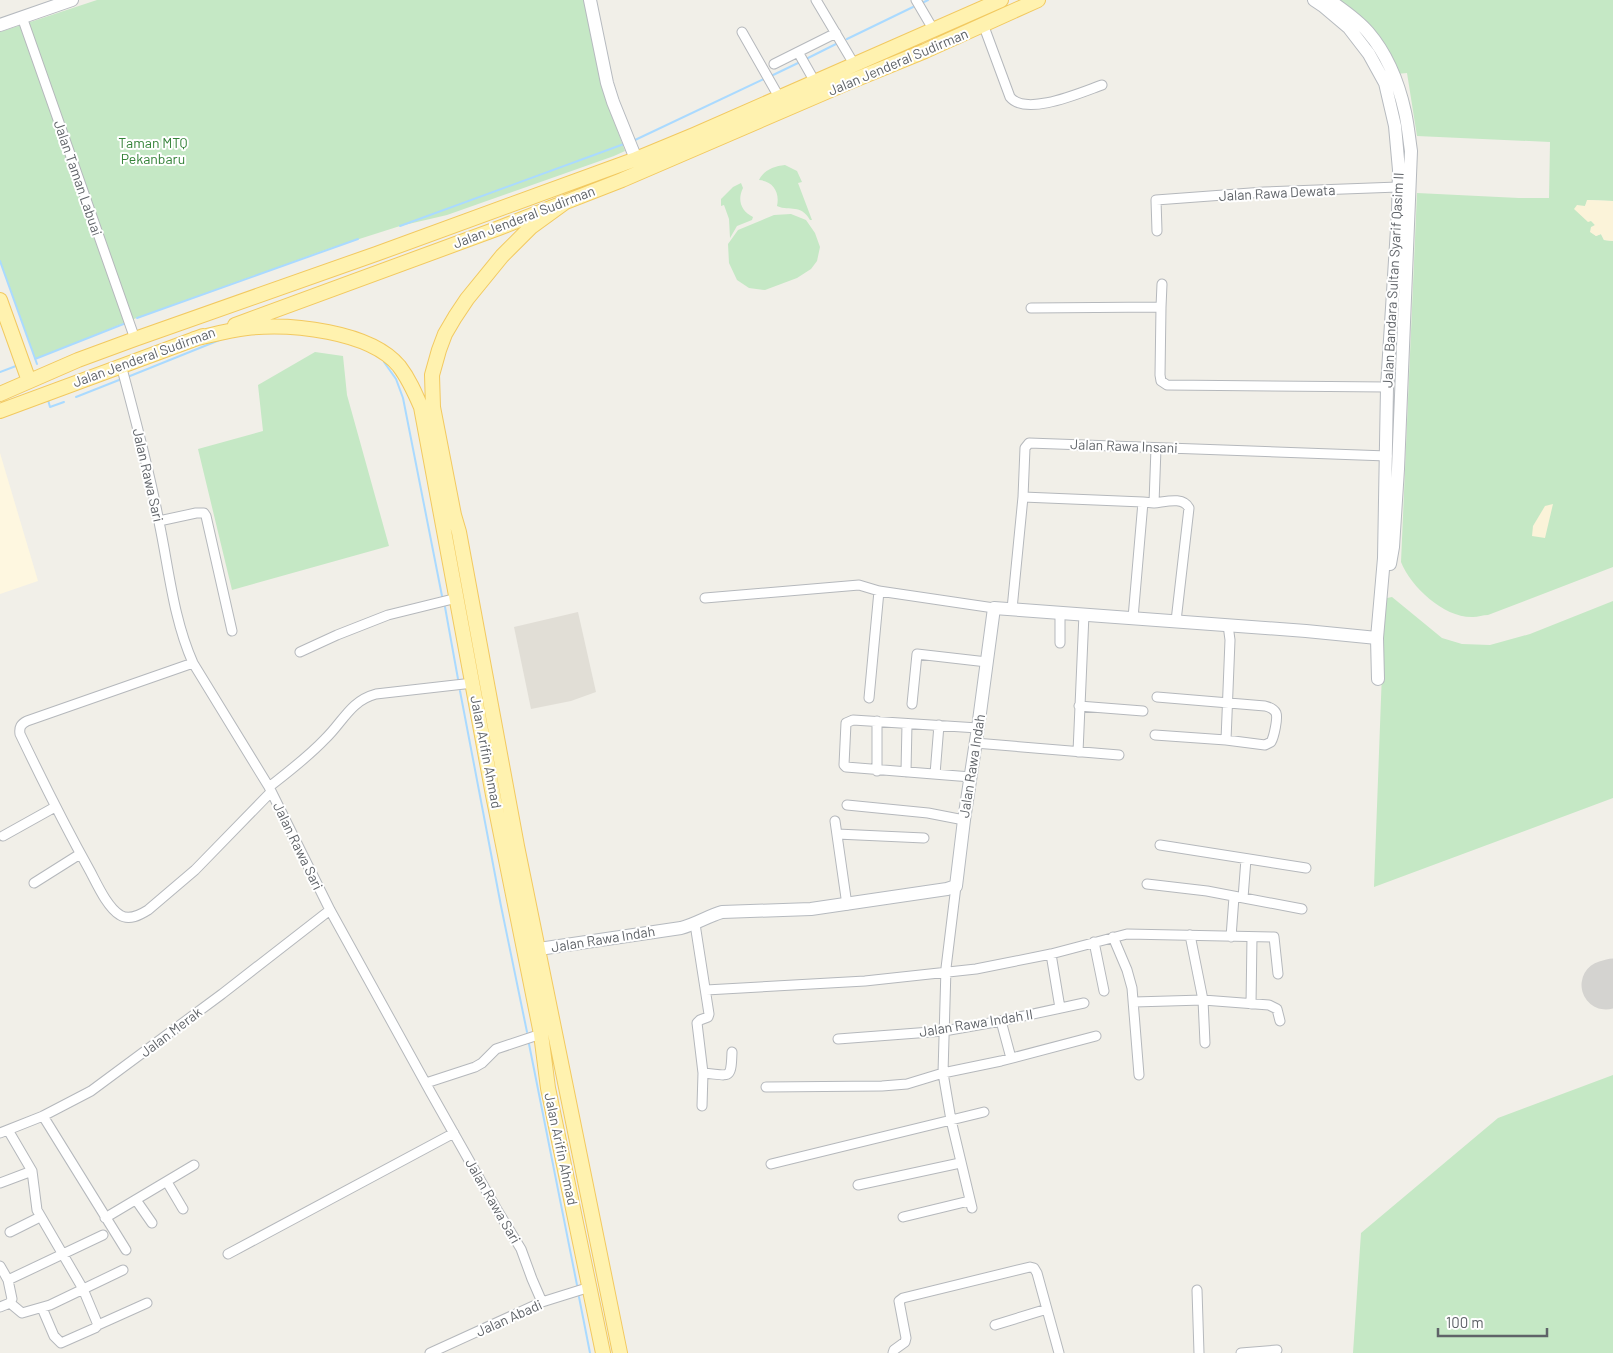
<svg xmlns="http://www.w3.org/2000/svg" width="1613" height="1353" viewBox="0 0 1613 1353" font-family="Barlow,sans-serif">
  <style>
    .commercial { fill: #fef7e0 }
    .education { fill: #e1ded6 }
    .green { fill: #c5e8c5 }
    .sand { fill: #fbf3d9 }
    .lines { fill: none; stroke-linecap: round; stroke-linejoin: round }
    .stream { stroke: #aadaff; stroke-width: 2 }
    .runway { stroke: #d4d3d0; stroke-width: 49 }
    .street-casing { stroke: #b5b8bc; stroke-width: 11 }
    .secondary-casing { stroke: #b6babf; stroke-width: 14 }
    .primary-casing { stroke: #f2c960; stroke-width: 16 }
    .street { stroke: #fff; stroke-width: 9 }
    .secondary { stroke: #fff; stroke-width: 12 }
    .primary { stroke: #fff2af; stroke-width: 14 }
    .labels { text-anchor: middle; stroke-width: 4; stroke-linejoin: round; paint-order: stroke }
    .street-label { font-size: 14px; fill: #5f6368; stroke: #fff }
    .park-label { font-size: 14px; fill: #348238; stroke: #fff }
  </style>
  <rect width="100%" height="100%" fill="#f1efe8"/>
  <path class="commercial" d="M0 453 38 581 0 594Z"/>
  <path class="education" d="M578 612 596 692 571 701 531 709 514 627Z"/>
  <path class="green" d="M97 0H585L613 118 625 151 614 156 447 215 400 226 331 248 139 317 35 359 0 261V32Z
    M1336 0H1613V201L1588 200 1585 206H1582L1579 213 1588 221 1591 220 1595 225 1591 232 1596 236 1601 234 1604 240 1613 241V567L1488 615C1483 615 1478 617 1473 617 1444 618 1411 587 1401 562L1417 193 1519 198H1549L1550 142 1417 136 1407 73 1396 74Z
    M785 165 797 171 802 182 798 183 812 220H810C800 203 791 212 777 206 780 192 773 181 759 180 764 170 774 166 785 165Z
    M741 183 743 188C737 200 741 211 753 217L752 220 737 226 730 238 729 219 724 205 721 206V199L733 187Z
    M791 214 806 220 815 233 820 247 817 261 811 269 797 278 765 290 749 288 737 280 729 263 728 244 738 230 774 215Z
    M315 352 343 356 347 395 389 546 232 590 198 449 263 431 258 385Z
    M1392 597 1442 638 1462 644 1490 645 1530 634 1613 601V798L1374 887 1382 672V626L1387 598Z
    M1613 1075V1353H1353L1361 1233 1498 1118Z"/>
  <path class="sand" d="M1587 200 1613 201V241L1604 240 1601 234 1596 236 1590 232 1591 227 1595 225 1591 221 1588 222 1574 209 1577 205 1585 206Z
    M1553 504 1545 538 1532 536 1533 526 1545 506Z"/>
  <g class="lines">
    <path class="stream" d="M924 2 928 0
      M847 39 913 7
      M806 59 836 44
      M771 76 798 63
      M635 140 764 79
      M400 226 624 144
      M0 261 37 364
      M137 318 358 239
      M35 359 126 323
      M384 362 396 379 403 398 442 596
      M0 372 16 366
      M130 376 222 339
      M76 397 119 380
      M48 400 50 407 64 402
      M445 607 458 679
      M460 691 501 906 527 1032
      M529 1044 577 1285
      M579 1297 590 1353"/>
    <path class="runway" d="M1606 985 1613 983"/>
    <g class="street-casing">
      <path id="street" d="M816 0 854 64
        M916 0 933 29
        M22 17 135 339
        M983 24 1010 97C1026 117 1082 92 1102 85
        M742 32 779 97
        M774 64 798 52
        M815 82 798 52 836 33
        M1157 231 1156 200 1264 192 1398 187
        M1161 307 1162 284
        M1031 308 1161 307 1160 375 1161 381 1167 385 1387 387
        M121 365C135 417 149 469 159 522 169 569 173 618 193 663L269 787 330 910 431 1093 496 1208 521 1249 532 1279 542 1302
        M1023 497 1143 502
        M1154 503C1165 502 1183 496 1189 508L1176 621
        M159 521 196 513H204L206 516 232 631
        M705 598 859 585 879 591 994 608
        M1012 609 1023 497 1025 448 1029 443 1387 456
        M1133 618 1143 502 1154 503 1156 448
        M1060 643V612
        M300 652 337 635 388 615 457 598
        M193 663 27 721C21 724 19 727 20 734 42 780 65 826 90 871 97 884 107 907 120 915 129 921 140 915 148 910L195 870 271 792
        M869 698 879 591
        M912 704 917 654 987 662
        M1079 706 1143 711
        M877 721V771
        M1155 735 1226 740 1265 745 1271 742C1274 737 1278 718 1276 713 1274 709 1269 707 1265 706L1157 697
        M1226 740 1230 640 1228 625
        M975 743 1119 755
        M1078 752 1084 614
        M906 772 907 724
        M935 774 939 725
        M971 777 846 767 844 765 846 723 853 720 978 728
        M269 787C288 772 308 757 325 739 343 722 350 701 376 694L473 683
        M847 805 928 813 964 820
        M835 821 847 905
        M837 834 924 838
        M3 836 55 807
        M1160 845 1306 868
        M34 883 80 854
        M1147 884 1207 891 1302 909
        M956 886 946 968 943 1073 951 1120 972 1208
        M1243 898 1246 859
        M695 924 709 1014 708 1017 700 1020 697 1023 703 1073 702 1106
        M1190 935 1203 1000 1205 1043
        M1113 937 1127 970 1132 988 1139 1075
        M1231 937 1234 897
        M1094 942 1104 991
        M1051 954 1060 1008
        M706 990 865 981 976 969 1051 954 1127 934 1274 937 1278 974
        M1134 1002 1203 1000 1269 1005 1277 1009 1280 1021
        M1251 1004 1252 937
        M1001 1021 1011 1058
        M838 1039 944 1031 1001 1021 1084 1003
        M703 1073C730 1075 731 1081 732 1052
        M426 1083 475 1067 482 1063 496 1049 541 1034
        M766 1087 882 1086 907 1084 943 1073 1001 1061 1096 1036
        M43 1116 126 1250
        M8 1130 32 1171 37 1210 83 1289 98 1325 95 1328 61 1343 54 1336 42 1308
        M0 1133 43 1116 91 1091 222 994 330 910
        M771 1164 984 1112
        M167 1182 183 1209
        M0 1183 32 1171
        M858 1185 960 1163
        M136 1200 152 1223
        M903 1217 969 1201
        M105 1218 194 1165
        M10 1232 40 1217
        M228 1254 454 1133
        M0 1266 8 1280 12 1299 10 1303 0 1307
        M8 1280 103 1235
        M1197 1290 1199 1353
        M10 1303 22 1313 50 1305 123 1270
        M98 1325 147 1303
        M995 1325 1047 1309
        M430 1353 542 1302 590 1287
        M893 1353 894 1350 905 1342 906 1338 899 1301 903 1298 1030 1267 1034 1268 1037 1273 1059 1353
        M1241 1353 1277 1350"/>
    </g>
    <g class="secondary-casing">
      <path id="secondary" d="M590 0 607 83 613 102 636 159
        M1314 0 1323 6 1349 28 1369 54 1385 83 1395 126 1399 170 1398 213 1387 387 1384 558 1377 638 1378 679
        M1329 0C1343 10 1357 19 1368 32 1387 54 1399 85 1405 112 1408 125 1409 138 1411 151L1398 469 1393 547 1390 564
        M0 25 72 0
        M539 949 681 928C696 924 708 916 722 912L811 909 947 889 956 886 964 820 978 728 994 608 1306 631 1377 638"/>
    </g>
    <g class="primary-casing">
      <path id="primary" d="M564 203 531 227 502 256 467 299 455 317 445 334 439 350 432 375 433 407 454 515 459 532 517 846 620 1353
        M0 300 29 381
        M235 325 499 228 622 180 847 83 925 51 1038 0
        M194 339C212 335 229 330 247 328 290 323 370 331 399 366 409 379 415 393 421 407L493 795 541 1034 548 1088 603 1353
        M0 394 78 360 135 339 376 254 636 159 694 135 1001 0
        M0 411 203 336"/>
    </g>
    <use href="#street" class="street"/>
    <use href="#secondary" class="secondary"/>
    <use href="#primary" class="primary"/>
  </g>
  <g class="labels">
    <g class="street-label">
      <text transform="translate(898 62) rotate(-23)" y="5">Jalan Jenderal Sudirman</text>
      <text transform="translate(78 178) rotate(71)" y="5">Jalan Taman Labuai</text>
      <text transform="translate(1277 193) rotate(-3)" y="5">Jalan Rawa Dewata</text>
      <text transform="translate(524 217) rotate(-21)" y="5">Jalan Jenderal Sudirman</text>
      <text transform="translate(1393 280) rotate(-87)" y="5">Jalan Bandara Sultan Syarif Qasim II</text>
      <text transform="translate(144 357) rotate(-20)" y="5">Jalan Jenderal Sudirman</text>
      <text transform="translate(1124 446) rotate(2)" y="5">Jalan Rawa Insani</text>
      <text transform="translate(148 475) rotate(77)" y="5">Jalan Rawa Sari</text>
      <text transform="translate(486 752) rotate(79)" y="5">Jalan Arifin Ahmad</text>
      <text transform="translate(972 766) rotate(-81)" y="5">Jalan Rawa Indah</text>
      <text transform="translate(298 846) rotate(64)" y="5">Jalan Rawa Sari</text>
      <text transform="translate(603 939) rotate(-9)" y="5">Jalan Rawa Indah</text>
      <text transform="translate(976 1023) rotate(-9)" y="5">Jalan Rawa Indah II</text>
      <text transform="translate(171 1032) rotate(-37)" y="5">Jalan Merak</text>
      <text transform="translate(561 1149) rotate(78)" y="5">Jalan Arifin Ahmad</text>
      <text transform="translate(493 1201) rotate(60)" y="5">Jalan Rawa Sari</text>
      <text transform="translate(509 1318) rotate(-24)" y="5">Jalan Abadi</text>
    </g>
    <g class="park-label">
      <text x="153" y="148">Taman MTQ<tspan x="153" dy="16">Pekanbaru</tspan></text>
    </g>
  </g>
  <path d="M1438 1328v8h109v-8" fill="none" stroke="#5f6368" stroke-width="2.5"/>
  <text x="1446" y="1328" font-size="15" fill="#5f6368" stroke="#ffffff" stroke-width="4" paint-order="stroke">100 m</text>
</svg>
